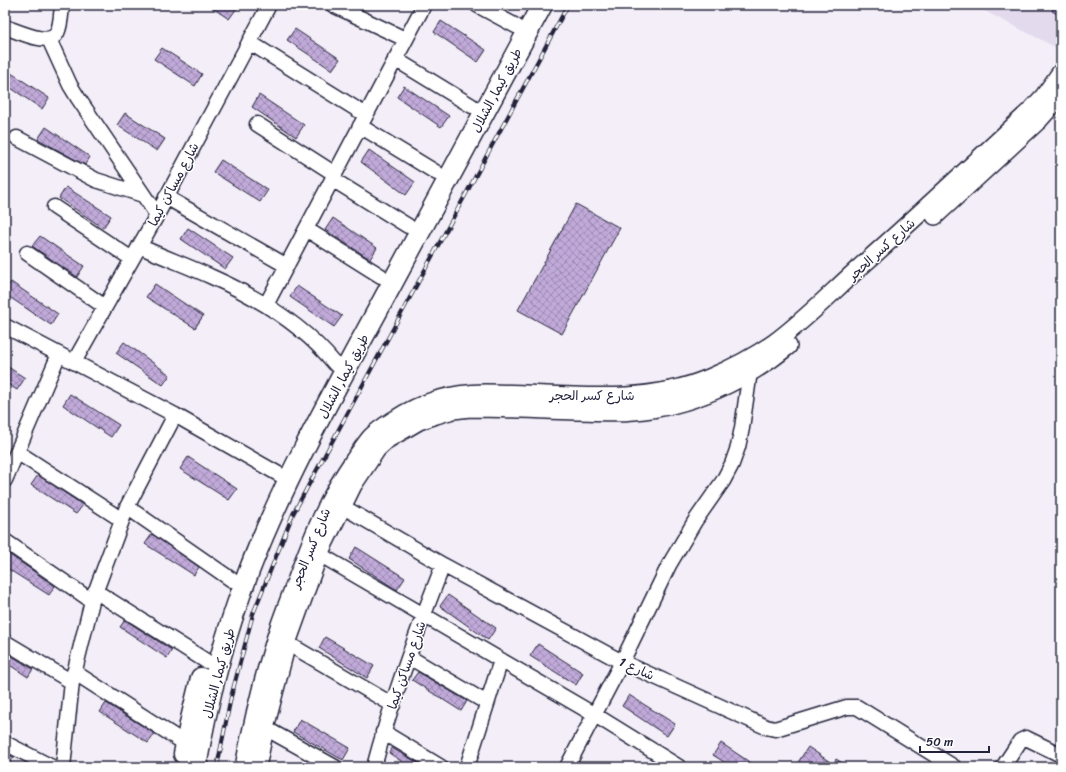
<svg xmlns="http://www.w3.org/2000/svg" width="1066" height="772" viewBox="0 0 1066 772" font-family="Sriracha,'Playpen Sans Arabic',sans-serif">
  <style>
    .built { fill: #e4daee }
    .building { fill: url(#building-cross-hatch); stroke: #22223b }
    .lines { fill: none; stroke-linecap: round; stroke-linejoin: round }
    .minor-casing { stroke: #22223b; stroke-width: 17 }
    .major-casing { stroke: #22223b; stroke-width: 20 }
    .highway-casing { stroke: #22223b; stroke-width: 23 }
    .minor { stroke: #fff; stroke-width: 14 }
    .major { stroke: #fff; stroke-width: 17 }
    .highway { stroke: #fff; stroke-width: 20 }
    .rail-casing { stroke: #22223b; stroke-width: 4 }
    .rail { stroke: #fff; stroke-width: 2.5; stroke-dasharray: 8; stroke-linecap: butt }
    .labels { text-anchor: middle; stroke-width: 3; stroke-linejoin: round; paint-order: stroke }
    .street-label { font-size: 13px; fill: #22223b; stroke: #fff }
  </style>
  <defs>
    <pattern id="building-cross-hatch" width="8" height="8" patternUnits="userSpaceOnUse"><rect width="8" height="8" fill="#c1aad9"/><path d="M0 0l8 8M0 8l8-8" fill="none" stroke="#9c8ab1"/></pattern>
  </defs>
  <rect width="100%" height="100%" fill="#f3eef7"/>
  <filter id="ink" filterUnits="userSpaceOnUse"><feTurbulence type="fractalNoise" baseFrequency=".025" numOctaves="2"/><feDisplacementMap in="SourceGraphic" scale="8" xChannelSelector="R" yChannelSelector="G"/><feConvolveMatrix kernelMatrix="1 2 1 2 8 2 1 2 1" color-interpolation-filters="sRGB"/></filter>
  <g filter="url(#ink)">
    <path class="built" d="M973 5H1061V50Z"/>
    <path class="building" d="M208 5H233L237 8 229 19Z
      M1055 5H1061V16L1052 11Z
      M441 21 486 50 478 62 434 32Z
      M295 29 340 59 332 70 287 40Z
      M162 48 202 74 195 86 154 59Z
      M8 71 49 98 42 109 5 84V76Z
      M404 86 449 116 441 127 397 97Z
      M259 95 304 125 296 137 252 107Z
      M125 113 165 139 157 151 117 125Z
      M46 127 90 157 85 165 38 139Z
      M369 150 415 182 406 195 361 162Z
      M221 160 268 190 260 202 213 172Z
      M66 187 111 216 103 228 59 198Z
      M576 204 620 228 562 334 518 310Z
      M333 218 377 248 370 259 325 230Z
      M188 228 233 258 225 269 181 239Z
      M40 236 84 266 77 277 32 246Z
      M11 282 58 314 51 325 5 294V290Z
      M155 284 203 316 195 328 146 297Z
      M297 286 342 316 334 327 290 297Z
      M124 342 170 375 163 385 116 353Z
      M5 365 25 378 17 390 5 382Z
      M70 394 119 425 111 437 63 405Z
      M188 457 237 489 229 500 180 469Z
      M38 475 83 505 76 514 31 485Z
      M152 534 199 567 194 575 145 544Z
      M356 547 405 578 397 590 349 559Z
      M7 553 55 586 49 595 5 567V557Z
      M448 595 496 628 488 640 440 606Z
      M125 620 172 650 167 658 120 627Z
      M325 637 374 666 367 678 319 648Z
      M538 644 583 673 576 685 530 656Z
      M5 652 33 669 28 677 5 662Z
      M418 672 467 701 461 711 412 680Z
      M629 695 675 724 667 736 622 706Z
      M106 703 155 734 148 743 100 712Z
      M300 719 350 748 343 760 293 732Z
      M721 743 757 767H732L713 755Z
      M808 747 833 764 836 759 849 767H795Z
      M392 748 425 767H410L389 753Z
      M5 753 14 757 7 767H5Z"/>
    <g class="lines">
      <g class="minor-casing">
        <path id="minor" d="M333 5 405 39
          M477 5 516 26
          M5 27C17 31 50 47 57 33 61 25 61 14 62 5
          M49 39 70 85 78 98 157 215
          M249 42 366 115
          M395 59 472 106
          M257 124 335 174
          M360 126 437 173
          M17 138 96 180 143 195
          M332 179 408 226
          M166 197 287 266
          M54 207 132 259
          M306 229 381 276
          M139 246C163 257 188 266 212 277 257 297 304 326 335 364
          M27 253 105 307
          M266 305 424 5
          M5 326 175 415 289 480
          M74 362 157 215 269 5
          M17 452 122 520
          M5 480 59 354
          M333 501 443 565 622 662 766 727 775 729 847 707H857L954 767
          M127 507 232 580
          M5 541 92 601
          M319 554 595 715 679 767
          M95 591 206 661
          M5 642 72 682
          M287 643 393 705
          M409 657 487 703
          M74 672 186 744
          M265 728 335 767
          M383 732 441 767
          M5 743 52 767
          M63 767 72 682 92 601 127 507 175 415
          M374 767C392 698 417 631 443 565
          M467 767 501 660
          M567 767 622 662 669 565 695 521 723 481 732 464 738 447 742 428 751 364
          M1003 767 1020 741 1026 738 1061 755"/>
      </g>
      <g class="major-casing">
        <path id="major" d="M935 216 1038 121 1061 95
          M244 767C252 724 262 682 275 640 281 619 290 598 298 576 313 535 329 496 354 460 360 452 365 444 371 437 378 430 386 425 394 420 421 402 452 393 485 393 559 393 638 408 709 378 731 369 754 357 774 343 804 321 831 293 859 268 917 217 973 164 1030 111L1044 96 1061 72
          M257 767 265 728 287 643 319 554 353 485 377 449 388 439 419 421 436 415 453 410 470 408C506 408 541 410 576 411 595 411 615 413 634 411 688 407 746 381 788 346"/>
      </g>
      <g class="highway-casing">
        <path id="highway" d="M184 754 191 719 201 678
          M196 767C207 701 225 634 249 571 284 480 333 393 380 306 433 206 488 106 542 5"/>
      </g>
      <use href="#minor" class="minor"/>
      <use href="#major" class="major"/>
      <use href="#highway" class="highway"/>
      <g class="rail-casing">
        <path id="rail" d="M217 767 231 697 253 614 293 514 568 5"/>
      </g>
      <use href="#rail" class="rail"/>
    </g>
  </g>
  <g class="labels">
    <g class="street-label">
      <text transform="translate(496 90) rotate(-62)" y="5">طريق كيما, الشلال</text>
      <text transform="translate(173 184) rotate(-62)" y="5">شارع مساكن كيما</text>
      <text transform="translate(881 249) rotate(-42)" y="5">شارع كسر الحجر</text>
      <text transform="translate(343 376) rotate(-62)" y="5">طريق كيما, الشلال</text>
      <text x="592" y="400">شارع كسر الحجر</text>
      <text transform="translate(310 548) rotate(-68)" y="5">شارع كسر الحجر</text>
      <text transform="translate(406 665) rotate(-71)" y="5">شارع مساكن كيما</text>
      <text transform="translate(637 668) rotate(25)" y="5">شارع 1</text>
      <text transform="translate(218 673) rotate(-75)" y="5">طريق كيما, الشلال</text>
    </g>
  </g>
  <rect width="1066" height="772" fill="none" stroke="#fff" stroke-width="20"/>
  <rect x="10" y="10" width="1046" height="752" fill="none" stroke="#22223b" stroke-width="1.5" filter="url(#ink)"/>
  <path d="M920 746v6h69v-6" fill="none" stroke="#22223b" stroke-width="2"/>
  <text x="926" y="746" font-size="12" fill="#22223b" stroke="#ffffff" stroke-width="3" paint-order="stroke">50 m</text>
</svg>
